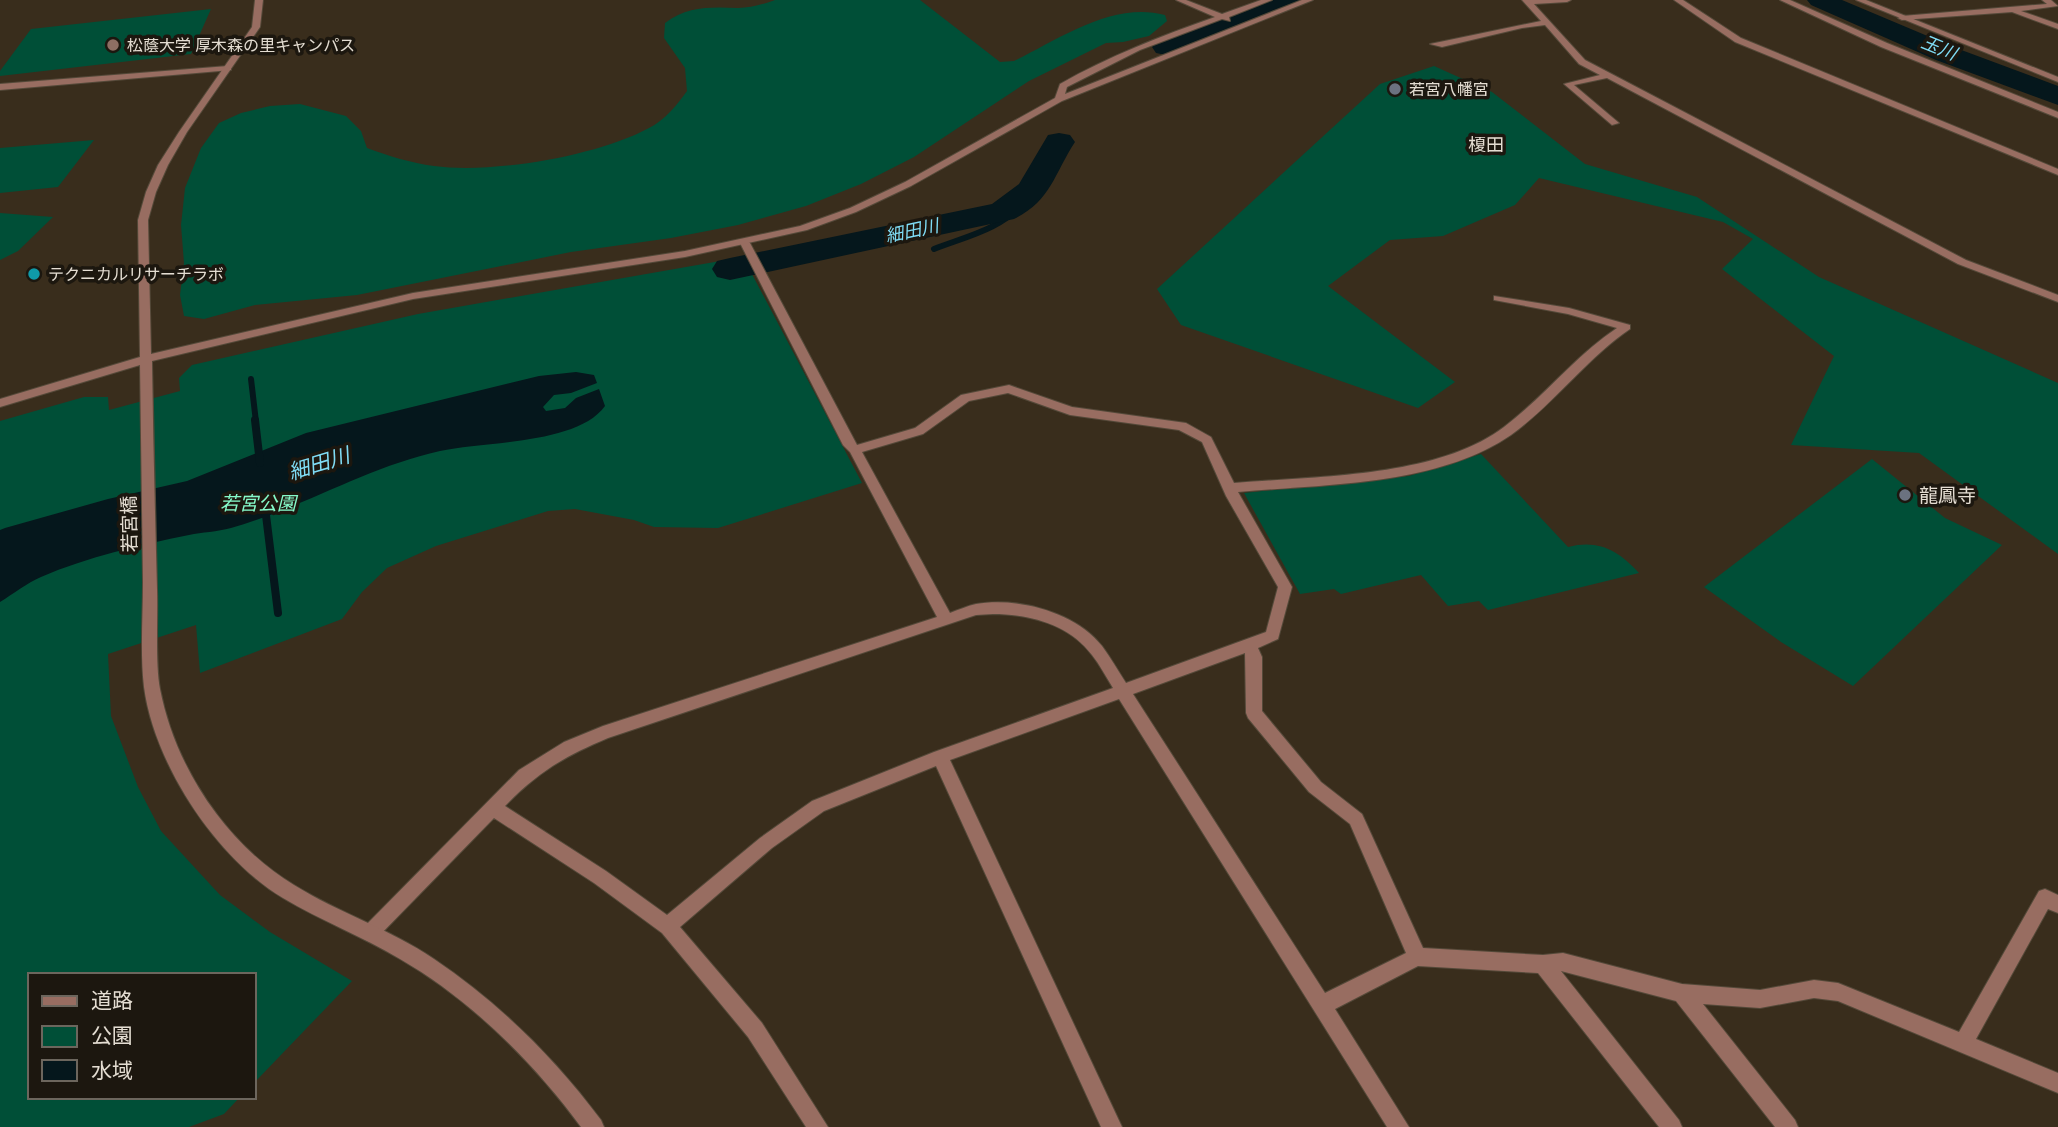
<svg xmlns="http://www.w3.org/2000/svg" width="2058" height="1127" viewBox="0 0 2058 1127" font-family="'PT Serif','Noto Sans JP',serif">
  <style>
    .green { fill: #004f37 }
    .water { fill: #05171c }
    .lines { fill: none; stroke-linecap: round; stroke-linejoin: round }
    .stream-far1 { stroke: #05171c; stroke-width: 6 }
    .stream { stroke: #05171c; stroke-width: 8 }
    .river { fill: #05171c; fill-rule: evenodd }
    .minor-casing { stroke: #544939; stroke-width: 2 }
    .tertiary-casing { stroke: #544939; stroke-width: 2 }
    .minor { fill: #986d61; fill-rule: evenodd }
    .tertiary { fill: #986d61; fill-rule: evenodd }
    .education-dot { fill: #8d6e63; stroke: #1c170f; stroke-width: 2.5 }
    .worship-dot { fill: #6b7280; stroke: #1c170f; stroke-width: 2.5 }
    .culture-dot { fill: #0f9aa8; stroke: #1c170f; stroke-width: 2.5 }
    .labels { text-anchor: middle; stroke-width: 7; stroke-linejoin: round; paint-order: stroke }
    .far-poi-label { font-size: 16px; fill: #e4ddd2; stroke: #1c170f; text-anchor: start }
    .far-water-label { font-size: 18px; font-style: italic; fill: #7fdcf5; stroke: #1c170f }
    .far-neighbourhood-label { font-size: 18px; fill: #e4ddd2; stroke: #1c170f }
    .poi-label { font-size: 19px; fill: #e4ddd2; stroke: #1c170f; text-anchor: start }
    .park-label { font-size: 19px; font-style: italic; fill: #86faca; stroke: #1c170f }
    .street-label { font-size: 19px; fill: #e4ddd2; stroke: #1c170f }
    .water-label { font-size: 21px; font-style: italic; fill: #7fdcf5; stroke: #1c170f }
  </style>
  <rect width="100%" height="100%" fill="#392d1c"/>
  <path class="green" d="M775 0H920L1000 62 1014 61C1059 39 1113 1 1165 15L1167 21 1149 36 1123 42 1106 43 1029 81 914 157 861 184 806 206 738 225 671 238 571 252 357 295 255 305 204 319 184 316 180 295 184 263 181 225 185 188 201 148 219 123 241 113 270 106 300 104 346 116 361 131 367 148C389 156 411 163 434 166 493 174 597 156 649 128 665 120 677 105 687 91L685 68 664 38 665 23C688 6 710 7 738 8 750 8 764 4 775 0Z
    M211 9 191 54 0 76V71L31 29Z
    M1434 66 1492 92 1585 164 1697 197 1819 277 2058 383V554L1919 453 1791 445 1834 356 1722 269 1753 239 1723 222 1539 178 1515 205 1443 236 1390 240 1328 286 1455 382 1418 408 1181 325 1157 289 1380 84Z
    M94 140 58 187 0 193V148Z
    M0 213 53 217 18 251 0 260Z
    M743 257 862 483 718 528 654 527 634 520 575 509 548 511 436 546 387 568 362 592 342 619 200 673 196 625 108 654 111 716 138 787 161 831 220 895 270 932 352 981 254 1083V975H30V1097H240L224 1114 189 1127H0V421L84 397H108L109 410 180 391 179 378 192 365 418 314Z
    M1481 454 1568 547C1599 539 1619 551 1639 573L1488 610 1479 601 1448 606 1421 575 1341 594 1334 589 1300 594 1244 493 1409 476Z
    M1872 459 1945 518 2002 545 1853 686 1781 642 1704 587Z"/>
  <path class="water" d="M576 372 594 375 597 383 571 393 554 395 543 407 546 411 565 408 576 398 599 389 605 406C577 445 483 441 440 451 367 467 302 508 231 528 217 532 202 532 189 535 140 545 87 557 41 577 27 583 13 594 0 602V530L5 528 108 499 187 481 306 433 539 376Z"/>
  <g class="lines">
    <path class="stream-far1" d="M934 249C964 237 1003 229 1023 202
      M251 379 256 422"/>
    <path class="stream" d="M255 420 260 463
      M265 507 278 613"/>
    <path class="river" d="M1264 0H1300L1296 5 1176 53 1166 55 1156 53 1152 47 1156 41Z
      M1807 0H1842L1956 48 2058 86V105L1936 60 1811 5Z
      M1059 133 1070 135 1075 142C1054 174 1051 201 1014 219L730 280 717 277 712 269 717 261 730 258 992 204 1019 184 1048 135Z"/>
    <g class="minor-casing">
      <path id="minor" d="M1522 0H1571L1567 2 1534 4 1585 60 1966 260 2058 295V302L1958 264 1607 78 1574 85 1619 123 1612 125 1564 84 1600 75 1579 64 1545 25 1522 28 1442 47 1430 44 1541 21Z
        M1674 0H1683L1741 38 2058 169V175L1735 42Z
        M1780 0H1790L1887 43 2058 112V118L1881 47Z
        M2042 0H2051L2058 6 2021 11 2058 24V29L2012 12 1902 20 1898 18 1902 16 2047 4Z
        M228 66H231V70L0 90V84Z
        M745 240 750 243 857 445 915 428 961 395 1009 385 1072 407 1186 423 1211 437 1234 483C1315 476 1437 478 1504 427 1544 397 1575 356 1617 328L1568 314 1494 300V296L1569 308 1630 325V329C1585 360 1554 404 1511 435 1437 486 1324 484 1238 492L1292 587 1278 639 1258 648 1262 657V711L1321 782 1362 814 1423 948 1543 955 1563 953 1682 984 1760 990 1814 980 1838 983 1959 1032 2039 891 2045 889 2058 895V913L2048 909 1976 1039 2058 1073V1093L1838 1001 1814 998 1760 1008 1703 1004 1795 1120 1798 1127H1775L1676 1001 1561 971 1679 1120 1682 1127H1659L1538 973 1418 966 1335 1009 1409 1127H1387L1119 699 950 760 1122 1127H1101L936 766 824 811 772 848 680 927 762 1023 828 1127H806L748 1037 662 933 594 883 494 818 376 939 370 942 364 939 361 933 364 927 519 770 564 742 603 726 937 617 850 452 843 445 740 243ZM1008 393 1070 415 1179 430 1202 442 1226 496 1278 587 1266 632 1126 683C1118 671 1111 658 1102 646 1075 612 1018 597 976 604 967 606 958 610 950 613L862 452 923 434 969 401ZM993 614C1029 614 1069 624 1092 655 1100 665 1106 677 1113 688L934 752 812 801 760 838 667 915 606 871 505 806C538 772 565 756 608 738L976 615ZM1245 653 1246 713 1248 718 1309 792 1350 824 1406 953 1325 993 1133 694Z"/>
    </g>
    <g class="tertiary-casing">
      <path id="tertiary" d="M255 0H263L260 27 187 132 168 165 156 192 148 220 151 354 413 293 685 251 800 226 850 208 905 182 1055 98 1060 84C1109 56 1161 36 1215 17L1176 0H1186L1222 14 1261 0H1272L1229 17 1230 21 1222 19 1140 50 1067 87 1065 94 1302 0H1313L1062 101 911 186 856 212 807 230 685 257 413 299 152 361C153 437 155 513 157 589 158 618 155 662 160 689 175 767 226 844 294 885 339 913 390 929 434 959 499 1003 554 1057 601 1120L604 1127H581C533 1062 471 1000 400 959 362 936 321 921 283 898 217 859 154 764 144 687 140 653 143 616 143 582 142 509 141 437 140 365L0 407V399L140 357 138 220 146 192 158 165 179 132 252 27Z
        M1856 0H1866L2058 77V82Z"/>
    </g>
    <use href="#minor" class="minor"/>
    <use href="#tertiary" class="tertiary"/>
  </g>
  <circle class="education-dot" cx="113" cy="45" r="7"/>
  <g class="worship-dot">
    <circle cx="1395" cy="89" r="7"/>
    <circle cx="1905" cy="495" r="7"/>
  </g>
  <circle class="culture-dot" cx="34" cy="274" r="7"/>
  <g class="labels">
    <g class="far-poi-label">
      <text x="127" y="51">松蔭大学 厚木森の里キャンパス</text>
      <text x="1409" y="95">若宮八幡宮</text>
      <text x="48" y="280">テクニカルリサーチラボ</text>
    </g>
    <g class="far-water-label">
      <text transform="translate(1939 48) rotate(22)" y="6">玉川</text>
      <text transform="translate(912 231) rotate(-12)" y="6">細田川</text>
    </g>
    <g class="far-neighbourhood-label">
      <text x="1486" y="151">榎田</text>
    </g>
    <g class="poi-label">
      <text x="1919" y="502">龍鳳寺</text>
    </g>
    <g class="park-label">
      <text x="258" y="510">若宮公園</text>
    </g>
    <g class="street-label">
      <text transform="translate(129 524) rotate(-91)" y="7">若宮橋</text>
    </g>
    <g class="water-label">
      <text transform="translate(319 464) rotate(-17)" y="7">細田川</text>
    </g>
  </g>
  <rect x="28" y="973" width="228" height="126" fill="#1c170f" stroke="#6c665d" stroke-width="2"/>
  <rect x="42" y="996" width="35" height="10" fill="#986d61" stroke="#6c665d" stroke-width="2"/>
  <text x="91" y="1008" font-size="21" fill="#e4ddd2">道路</text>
  <rect x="42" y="1026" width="35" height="21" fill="#004f37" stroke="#6c665d" stroke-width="2"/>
  <text x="91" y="1043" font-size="21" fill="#e4ddd2">公園</text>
  <rect x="42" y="1060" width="35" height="21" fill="#05171c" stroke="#6c665d" stroke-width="2"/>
  <text x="91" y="1078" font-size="21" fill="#e4ddd2">水域</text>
</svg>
